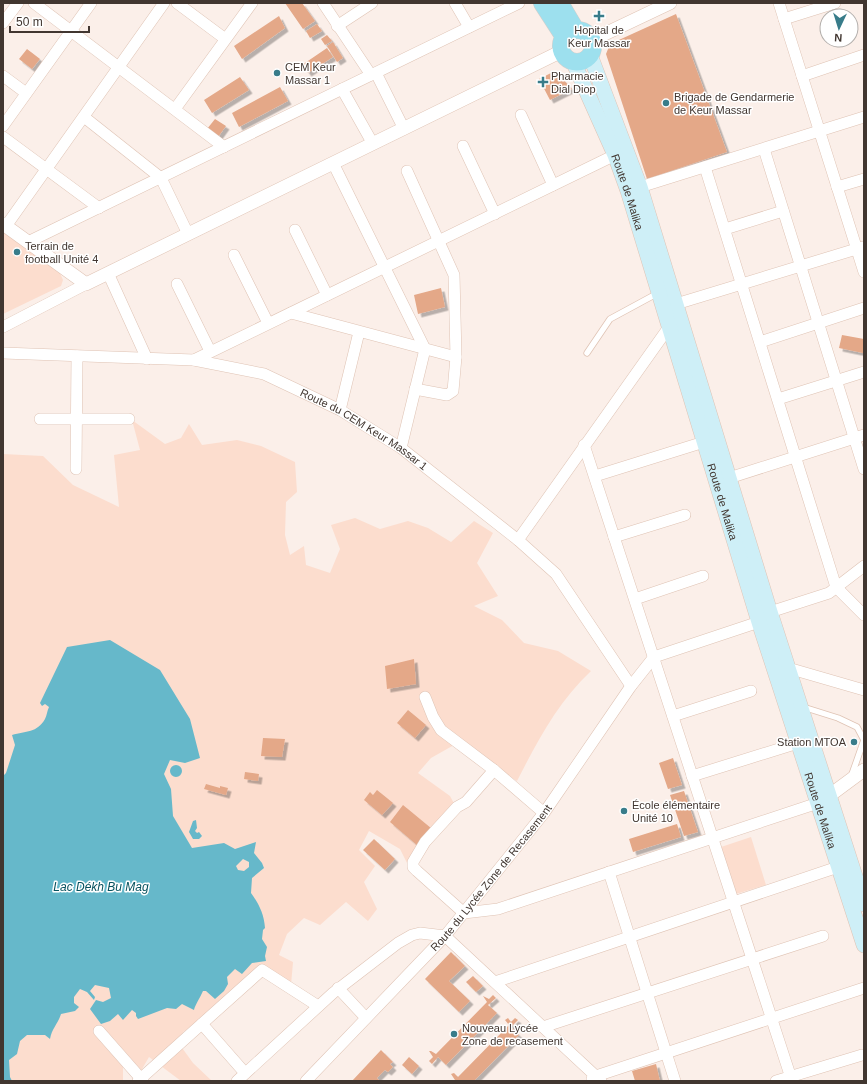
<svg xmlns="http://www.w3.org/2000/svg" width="867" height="1084" viewBox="0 0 867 1084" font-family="Helvetica,sans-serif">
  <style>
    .green { fill: #fcddce }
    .water { fill: #66b8ca; fill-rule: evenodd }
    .building { fill: #e4a888; filter: url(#shadow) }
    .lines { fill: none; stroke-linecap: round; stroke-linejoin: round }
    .service-casing { stroke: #dfc3b4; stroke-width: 7 }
    .minor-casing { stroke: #dfc3b4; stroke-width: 12 }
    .tertiary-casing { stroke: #dfc3b4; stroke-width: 14 }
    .secondary-casing { stroke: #dfc3b4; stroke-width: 16 }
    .primary-casing { stroke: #d1cfcd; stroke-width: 18 }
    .service { stroke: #fff; stroke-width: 5.5 }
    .minor { stroke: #fff; stroke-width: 11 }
    .tertiary { stroke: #fff; stroke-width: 13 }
    .secondary { stroke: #ceeff7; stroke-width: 15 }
    .primary { stroke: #9de0ee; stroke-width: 17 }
    .poi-dot { fill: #387c8a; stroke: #fff; stroke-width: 1.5 }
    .labels { text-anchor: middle; stroke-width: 3; stroke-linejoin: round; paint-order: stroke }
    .poi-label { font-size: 11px; fill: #413630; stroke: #fff; text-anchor: start }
    .street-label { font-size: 11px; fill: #413630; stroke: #fff }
    .water-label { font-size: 12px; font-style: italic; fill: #07525f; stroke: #fff }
  </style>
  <defs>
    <filter id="shadow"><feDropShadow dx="3.5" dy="3.5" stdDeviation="0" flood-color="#0004"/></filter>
  </defs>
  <rect width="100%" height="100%" fill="#fbefe9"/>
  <path class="green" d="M3 231 60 273 63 280 61 286 3 314Z
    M132 420 165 444 181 438 189 424 202 445 237 440 261 446 295 462 297 492 286 502 285 535 290 555 304 546 306 565 330 573 340 549 331 525 355 518 380 529 408 521 428 528 451 542 474 521 493 533 477 563 498 596 474 606 502 620 524 643 558 651 591 671C558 702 538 740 517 781L454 745 431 758 418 773 450 796 456 807 420 860 408 865 400 849 369 831 359 850 375 866 364 882 377 909 368 921 346 902 320 925 304 918 287 934 279 955 293 962 291 985 270 971 183 1032 180 1045 193 1063 212 1081H181L149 1057 138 1076 123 1061V1081H3V454L43 456 73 485 119 507 114 455 140 450Z
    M751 837 766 885 736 894 721 847Z"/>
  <path class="water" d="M110 640 160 670 190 719 200 758 185 763 170 760 164 774 171 789 173 816 192 848 224 843 235 849 256 842 254 853 262 863 264 868 252 878 251 893C259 904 264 914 265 928L263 930 262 939 267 947 265 956 266 961 252 963 242 974 235 969 227 977 228 984 224 991 215 999 206 991H203C200 998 195 1005 194 1010L182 1004 176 1009 167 1008 138 1019 136 1016V1013L132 1010 123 1020 118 1014 110 1021 101 1024 90 1009 96 1000 103 1002 111 998 109 988 95 985 90 991 95 997 94 1000 87 992 80 989 74 997V1003L79 1007 75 1011 61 1014C58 1024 52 1028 50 1039L45 1035H27L20 1041 17 1054 9 1060 10 1077 12 1081H3V776L6 773 15 745 12 735C26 731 37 733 45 719 47 715 47 711 49 707L45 704 42 706 40 703 67 647ZM243 859 249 862V867L244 871 238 870 236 866Z
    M170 771a6 6 0 1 1 12 0a6 6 0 1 1-12 0Z
    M196 820 197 828 195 831 197 833 199 832 202 836 199 839H193L189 832 193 821Z"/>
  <path class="building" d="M285 3H302L315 21 303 29Z
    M676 14 727 152 647 179 606 54 610 44Z
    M279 16 285 28 242 59 234 46Z
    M317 24 322 31 310 38 306 31Z
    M327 35 332 41 325 45 321 39Z
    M333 42 343 58 337 62 327 46Z
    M327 48 333 57 308 73 302 65Z
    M27 49 40 59 32 69 19 59Z
    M555 71 572 89 550 100 539 79Z
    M240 77 249 90 212 113 204 100Z
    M280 87 288 101 239 127 232 113Z
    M215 119 226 126 218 137 207 129Z
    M441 288 445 307 418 314 414 295Z
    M842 335 864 339 863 353 839 348Z
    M414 659 416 684 387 689 385 666Z
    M408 710 426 725 415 738 397 723Z
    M263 738 285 739 282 757 261 756Z
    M673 758 682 785 668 789 659 763Z
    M245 772 259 774 258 781 244 779Z
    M206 784 220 788V786L228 788 226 795 204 789Z
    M377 790 393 803 382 815 364 800 370 792 373 795Z
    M684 791 698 832 684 836 670 795Z
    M403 805 432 829 417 845 390 822Z
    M677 824 681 837 633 852 629 839Z
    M374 839 395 859 385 870 363 850Z
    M451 952 465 966 449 981 470 1001 459 1012 425 979Z
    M473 976 483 986 476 992 466 982Z
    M493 995 496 998 488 1005 497 1013 446 1065 438 1057 432 1064 429 1061 433 1057 429 1051H431L436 1054 487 1002 483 996 489 999Z
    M508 1018 511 1022 515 1018 518 1020 511 1027 519 1035 474 1081H454L455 1080 451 1074 454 1073 458 1077 509 1025 505 1020Z
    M381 1050 393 1062 390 1064 393 1067 388 1072 385 1070 377 1078 380 1081H352Z
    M409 1057 419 1066 412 1074 402 1065Z
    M656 1064 660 1081H635L632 1071Z"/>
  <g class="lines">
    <g class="service-casing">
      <path id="service" d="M587 353 610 319 658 293
        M803 707 838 718 857 727 864 740 851 777"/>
    </g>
    <g class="minor-casing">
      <g id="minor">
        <path d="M34 3 224 147"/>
        <path d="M177 3 224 38"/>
        <path d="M323 3 371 75"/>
        <path d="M455 3 469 27"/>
        <path d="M779 3 864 272"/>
        <path d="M784 19 835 3"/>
        <path d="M3 23 18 3"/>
        <path d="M337 26 372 3"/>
        <path d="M376 73 404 129"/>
        <path d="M3 76 26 93"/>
        <path d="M802 76 864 55"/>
        <path d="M342 89 373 144"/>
        <path d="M175 109 252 3"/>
        <path d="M521 115 553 185"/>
        <path d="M84 117 161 178 188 234"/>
        <path d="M3 126 91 3"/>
        <path d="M3 137 99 208"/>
        <path d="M463 146 495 214"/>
        <path d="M764 149 864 469"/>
        <path d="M333 163 425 349 401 448"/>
        <path d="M705 167 836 587 864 615"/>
        <path d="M407 171 454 275 456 357 453 391 447 395 415 389"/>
        <path d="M640 187 864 117"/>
        <path d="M837 187 864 179"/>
        <path d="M6 226 164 3"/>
        <path d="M725 229 783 211"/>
        <path d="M295 230 327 295"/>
        <path d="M28 242 519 3"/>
        <path d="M234 255 268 323"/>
        <path d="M108 273 147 359"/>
        <path d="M177 284 210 351"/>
        <path d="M676 304 863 247"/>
        <path d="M291 313 456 357"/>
        <path d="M3 327 86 284"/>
        <path d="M760 342 864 308"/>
        <path id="s1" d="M3 353 194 360 264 374 340 410 401 448 518 540 556 574 631 686"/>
        <path d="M194 360 615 155"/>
        <path d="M778 399 864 372"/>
        <path d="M340 410 359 332"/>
        <path d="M40 419H129"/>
        <path d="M584 445 792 1081"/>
        <path d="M76 469 77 356"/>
        <path d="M595 476 704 442"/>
        <path d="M729 478 864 435"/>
        <path d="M614 537 685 515"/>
        <path d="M518 540 669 327"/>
        <path d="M635 599 703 576"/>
        <path d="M770 612 829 593 864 566"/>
        <path d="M788 668 864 690"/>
        <path d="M425 697 433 717 441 730 494 770 544 813"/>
        <path d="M673 716 751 691"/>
        <path d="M494 770 466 802 457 807 425 842 413 862V867L417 871 464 913 498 909 818 803"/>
        <path d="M692 776 798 743"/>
        <path d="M609 872 675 1081"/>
        <path d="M495 982 838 867"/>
        <path d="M338 988 366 1018"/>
        <path d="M202 1024 245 1073"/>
        <path d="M543 1027 823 936"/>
        <path d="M99 1031 143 1081"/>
        <path d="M592 1079 596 1076 864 988"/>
        <path d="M138 1081 262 970 318 1006"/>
        <path d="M237 1081 333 993 398 943 412 935 420 933 445 936 601 1081"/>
        <path id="s2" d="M306 1081 445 936 544 813 631 686 654 657 759 622"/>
        <path d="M776 1081 862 1055"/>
      </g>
    </g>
    <g class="tertiary-casing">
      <path id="tertiary" d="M592 40 670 3
        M3 224 86 284 562 51
        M822 801 864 770"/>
    </g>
    <g class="secondary-casing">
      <g id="secondary">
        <path d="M590 55 640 187 770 612 864 904"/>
        <path id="s3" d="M573 61 615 155 628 191 759 622 864 945"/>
      </g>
    </g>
    <g class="primary-casing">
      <path id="primary" d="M542 3 564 37
        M560 3 576 30
        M561 46a16 16 0 1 1 32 0a16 16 0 1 1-32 0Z"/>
    </g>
    <use href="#service" class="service"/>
    <use href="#minor" class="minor"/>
    <use href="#tertiary" class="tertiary"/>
    <use href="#secondary" class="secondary"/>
    <use href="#primary" class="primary"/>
  </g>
  <g class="poi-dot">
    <path d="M597 10h4v4h4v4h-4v4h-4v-4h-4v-4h4z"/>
    <circle cx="277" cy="73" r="4"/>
    <path d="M541 76h4v4h4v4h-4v4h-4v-4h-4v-4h4z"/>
    <circle cx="666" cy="103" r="4"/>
    <circle cx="17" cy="252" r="4"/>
    <circle cx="854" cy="742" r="4"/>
    <circle cx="624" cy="811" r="4"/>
    <circle cx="454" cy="1034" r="4"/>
  </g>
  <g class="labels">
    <g class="poi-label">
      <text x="599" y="34" text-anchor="middle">Hopital de<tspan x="599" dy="13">Keur Massar</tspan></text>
      <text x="285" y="71">CEM Keur<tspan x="285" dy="13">Massar 1</tspan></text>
      <text x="551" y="80">Pharmacie<tspan x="551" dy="13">Dial Diop</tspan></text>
      <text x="674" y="101">Brigade de Gendarmerie<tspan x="674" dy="13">de Keur Massar</tspan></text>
      <text x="25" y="250">Terrain de<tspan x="25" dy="13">football Unité 4</tspan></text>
      <text x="846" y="746" text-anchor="end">Station MTOA</text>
      <text x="632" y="809">École élémentaire<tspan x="632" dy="13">Unité 10</tspan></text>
      <text x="462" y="1032">Nouveau Lycée<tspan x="462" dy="13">Zone de recasement</tspan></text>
    </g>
    <g class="street-label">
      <text dy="4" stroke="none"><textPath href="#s3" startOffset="142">Route de Malika</textPath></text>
      <text dy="4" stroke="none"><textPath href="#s1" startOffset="377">Route du CEM Keur Massar 1</textPath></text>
      <text dy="4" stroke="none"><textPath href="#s3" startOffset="466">Route de Malika</textPath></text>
      <text dy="4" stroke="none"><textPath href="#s3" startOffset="790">Route de Malika</textPath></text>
      <text dy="4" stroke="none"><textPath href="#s2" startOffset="275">Route du Lycée Zone de Recasement</textPath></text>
    </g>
    <g class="water-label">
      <text x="101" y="891">Lac Dékh Bu Mag</text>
    </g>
  </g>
  <rect width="867" height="1084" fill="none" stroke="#413630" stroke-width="8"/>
  <g transform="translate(839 28) rotate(184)"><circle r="19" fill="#ffffff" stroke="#b3afac"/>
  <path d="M0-3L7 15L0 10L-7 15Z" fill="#387c8a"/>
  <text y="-6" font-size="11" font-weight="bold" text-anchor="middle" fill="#413630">N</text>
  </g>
  <path d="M10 26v6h79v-6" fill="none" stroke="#413630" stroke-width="2"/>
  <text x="16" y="26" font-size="12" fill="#413630" stroke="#ffffff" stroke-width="3" paint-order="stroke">50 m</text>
</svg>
